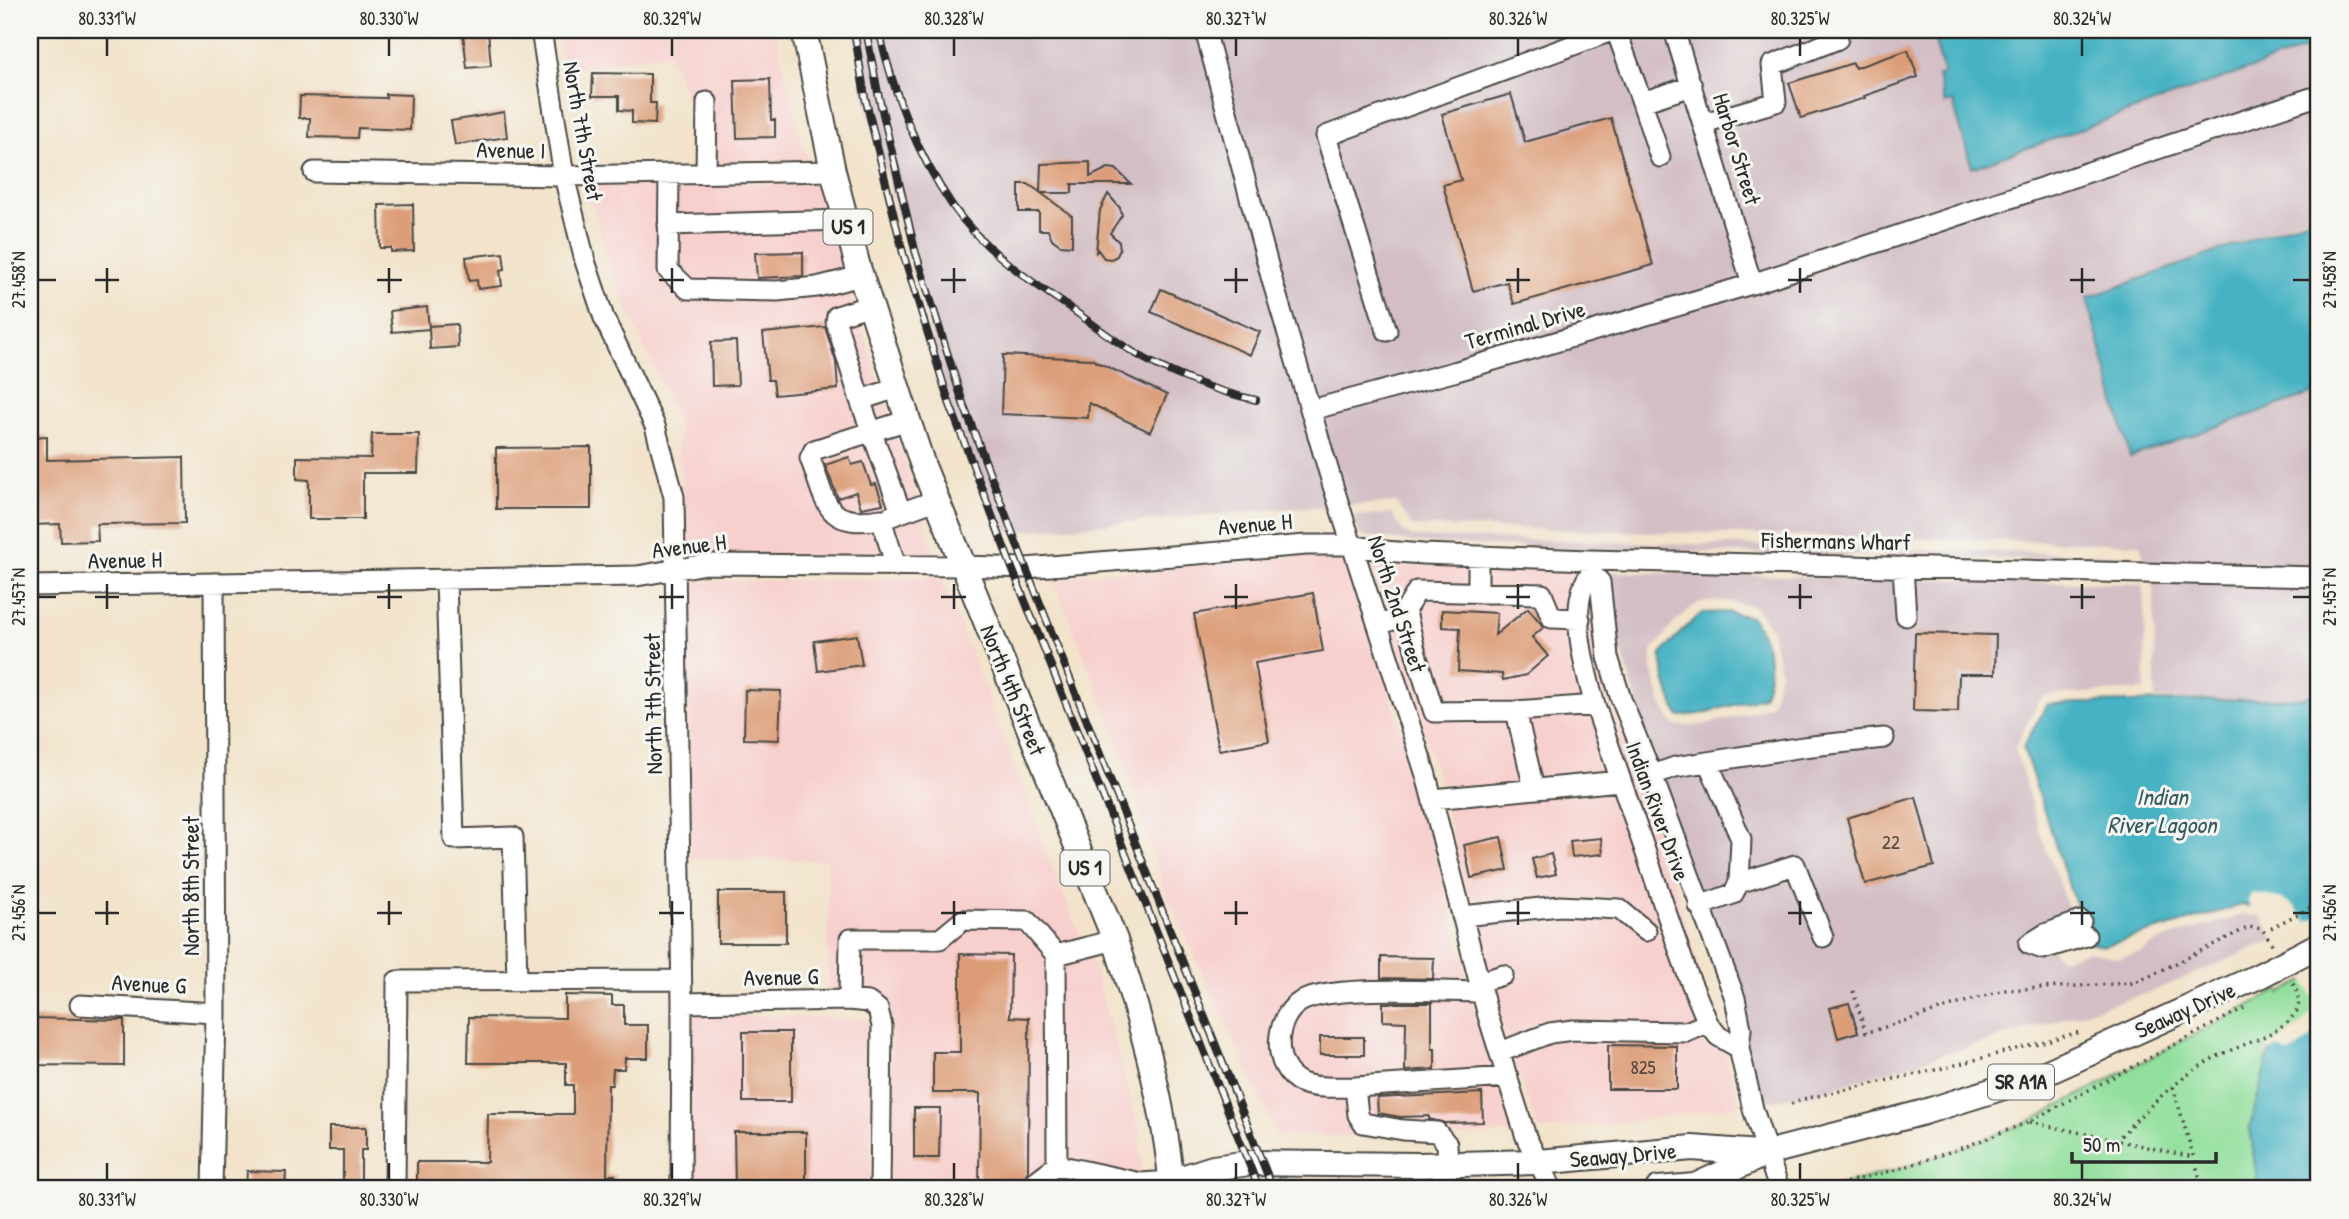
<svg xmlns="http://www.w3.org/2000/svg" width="2349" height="1219" viewBox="0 0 2349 1219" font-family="'Patrick Hand',sans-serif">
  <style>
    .built { fill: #f7d0ce }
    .industrial { fill: #d2bec4; fill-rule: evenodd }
    .green { fill: #91df9c; stroke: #5e8564; stroke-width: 2 }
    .water { fill: #46b2c3; stroke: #386e77; stroke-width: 2 }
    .pier { fill: #f2e3ca }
    .building { fill: #dc9c77 }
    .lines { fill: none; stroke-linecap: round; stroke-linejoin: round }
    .minor-casing { stroke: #494743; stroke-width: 23 }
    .major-casing { stroke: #494743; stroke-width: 28 }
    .path { stroke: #494743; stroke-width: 3.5; stroke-dasharray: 2 5; stroke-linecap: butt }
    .minor { stroke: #fff; stroke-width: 19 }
    .major { stroke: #fff; stroke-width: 24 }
    .rail-casing { stroke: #2b2b2b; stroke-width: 8 }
    .rail { stroke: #f6f6f2; stroke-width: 5; stroke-dasharray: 16; stroke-linecap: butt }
    .major-bridge-casing { stroke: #494743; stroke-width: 28; stroke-linecap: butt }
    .major-bridge { stroke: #fff; stroke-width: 24 }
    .ticks { fill: none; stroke: #2b2b2b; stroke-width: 2.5 }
    .labels { text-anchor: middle; stroke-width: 6; stroke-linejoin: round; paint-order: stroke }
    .number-label { font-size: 19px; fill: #57473e }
    .shield { fill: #f6f6f2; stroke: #686867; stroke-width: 2 }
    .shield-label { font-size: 21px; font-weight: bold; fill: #2b2b2b }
    .street-label { font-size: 23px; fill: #2b2b2b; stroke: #f6f6f2 }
    .water-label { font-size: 24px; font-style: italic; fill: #345a60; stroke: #f6f6f2 }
    .neatline { fill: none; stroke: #2b2b2b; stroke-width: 2.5 }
    .ticks-label { font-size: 18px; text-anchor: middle; fill: #2b2b2b }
  </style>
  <rect width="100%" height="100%" fill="#f6f6f2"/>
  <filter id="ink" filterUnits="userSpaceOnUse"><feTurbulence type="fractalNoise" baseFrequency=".0143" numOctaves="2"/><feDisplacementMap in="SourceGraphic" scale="14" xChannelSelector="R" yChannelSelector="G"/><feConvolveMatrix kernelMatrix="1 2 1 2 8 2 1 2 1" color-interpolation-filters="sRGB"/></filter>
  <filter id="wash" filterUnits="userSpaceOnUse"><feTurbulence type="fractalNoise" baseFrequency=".00686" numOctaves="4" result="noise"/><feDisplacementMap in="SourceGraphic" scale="28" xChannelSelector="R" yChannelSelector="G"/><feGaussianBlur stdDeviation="1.57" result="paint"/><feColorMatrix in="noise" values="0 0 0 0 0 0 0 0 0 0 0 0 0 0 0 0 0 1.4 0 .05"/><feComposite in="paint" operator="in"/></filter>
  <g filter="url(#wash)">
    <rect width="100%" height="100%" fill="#f2e3ca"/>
    <path class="built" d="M556 30H775L797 126 808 160 714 162 668 53 564 70Z
      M815 182 935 555 688 560 682 473 678 461 679 426 612 273 587 186Z
      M1306 556H1345L1417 778 1478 1019 1517 1132 1441 1138 1277 1135 1164 889 1115 733 1052 577Z
      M1368 559 1423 565 1588 571 1596 659 1676 888 1713 1021 1741 1105 1626 1122 1538 1130 1497 1013 1436 771Z
      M942 577 1052 866 1095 971 1140 1133 1142 1189H890L892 1026 889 1008 890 1000 885 996 878 998 828 994V860L690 859 688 582Z
      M691 1014 870 1019 872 1027 871 1189H691Z"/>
    <path class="industrial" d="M854 30H1932L1945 74 1938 77 1945 103 1953 102 1973 168 2319 44V212L2087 299 2130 457 2319 391V693L2304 698 2155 699 2154 592 2140 544 1412 526 1396 503 1307 507 999 533 949 402 865 97Z
      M1391 514 1404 532 1412 537 2133 555 2135 562 1605 550 1423 543 1362 536 1359 534 1353 516Z
      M1608 572 2142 584 2144 594 2145 690 2045 695 2037 704 2015 748 2039 830 2069 910 2051 916 2045 923 2054 953 2062 959 2089 951 2119 958 2140 953 2158 942 2179 934 2243 915 2261 916 2274 940 2151 992 1812 1094 1761 1102 1612 620ZM1727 601 1752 606 1758 610 1772 630 1780 672 1773 702 1769 706 1740 716 1701 725 1676 726 1671 722 1662 705 1652 669V651L1675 622 1696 604 1702 602Z"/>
    <path class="green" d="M2307 979 2317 996 2314 1015 2250 1127 2258 1189H1825L1899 1169 1967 1146 2028 1122 2279 990 2281 993Z"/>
    <path class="water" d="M1932 30H2319V44L1972 168 1953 102 1945 104 1938 76 1944 74Z
      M2319 215V391L2130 457 2087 298Z
      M1727 612 1751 617C1769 641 1775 668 1763 697L1700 714 1679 716C1668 696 1663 676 1661 654L1683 630 1702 613Z
      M2319 693V1189H2258L2250 1127 2269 1051 2314 1015 2317 997 2266 907 2242 905 2103 946 2045 929V923L2051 916 2076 907 2023 747 2048 704 2303 698Z"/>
    <path class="pier" d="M2252 893 2283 899 2294 906 2307 922 2319 916V1032L2290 1054 2278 1048 2269 1051 2263 1061 2267 1048 2299 1026 2311 1014 2313 997 2264 910 2250 909 2248 900Z"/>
    <g id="blocks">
      <path class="building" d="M488 31 491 66 467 68 463 33Z
        M1908 50 1918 77 1864 96 1865 98 1801 118 1789 83 1853 63 1855 68Z
        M593 73 650 74V103H656L655 124 632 123V111L619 110V96H592Z
        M770 79 771 120H775V137L737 138 735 80Z
        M386 94 411 95 410 130 358 128 357 138 309 137 310 118H299L300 96 386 98Z
        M1511 94 1525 142 1611 118 1653 265 1514 304 1507 282 1473 291 1443 185 1461 180 1442 114Z
        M504 112 507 137 455 145 451 121Z
        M1090 162V177L1108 168 1116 169 1131 184H1072V193H1041L1072 216V246L1060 245 1052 239 1048 230H1039V212H1019V184H1028L1040 192 1041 164Z
        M1108 194 1120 208 1122 215 1110 233 1119 242 1120 249 1117 256 1111 259 1104 258 1098 250 1096 252 1100 210Z
        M413 204 414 251 391 252V248H380L379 205Z
        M803 252V276L757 278 755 253Z
        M503 253 505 269 500 270 502 286 478 289 477 280 469 281 466 257Z
        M1161 289 1260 332 1250 355 1151 312Z
        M427 307 429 329 392 332 390 311Z
        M457 324 458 347 430 349 429 326Z
        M825 327 836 362 838 389 775 395 773 380H768L763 333Z
        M736 341 738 385 712 386 711 342Z
        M1003 355 1091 359 1167 395 1150 432 1089 403 1088 418 1001 414Z
        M372 434H419L418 473H363V519H309V480L297 479V457L371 458Z
        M47 436V460L184 457 185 523 97 524 98 541 61 542 60 524 30 525V437Z
        M591 447V509H496V448Z
        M849 457 852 465 863 462 871 485 876 484 883 504 861 508 856 492 838 498 825 465Z
        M1313 593 1323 651 1255 663 1269 741 1219 750 1194 614Z
        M1528 608 1544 627 1532 637 1548 656 1526 675 1503 680 1502 674 1458 671 1460 628 1442 627V610L1497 613 1495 635Z
        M1915 633 1996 635 1995 674H1959L1958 712 1913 711Z
        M857 635 862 665 818 671 814 641Z
        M745 690 781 691 779 740 744 739Z
        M1916 797 1934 866 1865 884 1847 818Z
        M1501 837 1508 870 1471 878 1464 845Z
        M1601 838 1603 854 1572 857 1570 841Z
        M1551 854 1556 874 1537 878 1532 859Z
        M718 892H786V943H718Z
        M960 954 1011 955 1010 1017 1029 1018 1028 1171 1025 1176 1024 1189H979L980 1093H933V1052H960Z
        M1381 957 1434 958 1433 979 1381 978Z
        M565 995 612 996V1005H624V1025H648V1058H625L624 1069H613L612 1085H608L607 1175H615V1189H417V1162H487L488 1114H573V1085H566V1063H468L469 1017 565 1018Z
        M1383 1003H1432V1049H1435V1069L1405 1071 1406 1022 1383 1021Z
        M1849 1003 1858 1032 1838 1038 1830 1008Z
        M30 1018 124 1020V1066L30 1065Z
        M743 1032H791V1102H743Z
        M1320 1037H1364V1055H1320Z
        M1608 1045 1677 1046V1089H1608Z
        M1482 1093 1483 1122 1445 1123 1429 1119V1116L1400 1117 1378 1113 1377 1098Z
        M914 1108H940L939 1158H914Z
        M329 1127H366V1150H361V1189H343V1150H329Z
        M734 1132H806V1187H735Z
        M247 1171 286 1172 285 1189H246Z"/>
    </g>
  </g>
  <g filter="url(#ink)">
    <use href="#blocks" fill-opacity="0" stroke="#494743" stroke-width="2"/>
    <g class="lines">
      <g class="minor-casing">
        <path id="minor" d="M541 30 564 176 585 261 604 318 655 426 674 497 682 1003 681 1189
          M1205 30 1272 280 1333 486 1426 775 1488 1016 1526 1137 1552 1189
          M1616 30 1642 102
          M1674 30 1752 284
          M1704 123 1776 102 1772 65 1838 39 1835 30
          M1660 157 1642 102 1692 86
          M314 172 564 176 833 171
          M706 173 707 102
          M669 174 668 270 688 289 777 291 817 287 861 276
          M668 225 846 220
          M871 305 837 316 836 322 860 400 901 512
          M1387 331 1326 136 1614 30
          M860 400 897 388
          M1311 410 1457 371 1752 284 2311 98
          M889 517 936 500
          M1589 560 1591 573 1600 582 1608 657 1621 699 1652 775 1735 998 1741 1029 1739 1048 1753 1109 1779 1189
          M896 566 881 519C824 528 827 503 810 458L814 450 908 420
          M1903 567 1906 616
          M1591 573C1566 603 1585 670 1595 705L1687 973 1708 1023 1718 1036 1739 1048
          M446 580 454 839 513 837 517 980
          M30 586 637 576 707 564 963 566 1026 568 1306 545H1352L1384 551 1423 554 1589 560 2319 577
          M1478 593V556
          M1406 612 1416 654 1434 712 1516 711 1595 705
          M1379 624C1400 621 1407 609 1417 591L1542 594 1552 618 1580 619
          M1516 711 1534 789
          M1652 775 1675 767 1803 747 1884 738
          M1433 799 1620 781
          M1739 883 1795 865 1823 937
          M1699 906 1733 894 1739 883 1741 839 1708 762
          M1462 916 1560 906 1619 909 1646 931
          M1115 940 1056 955 1057 1165 1141 1183 1172 1181
          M2029 944 2043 949 2086 936
          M2029 944 2045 934 2081 921
          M1479 982 1503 975
          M849 1000 850 939H940L963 920 1027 921 1056 955
          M682 1003 849 1000 868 1002 878 1009 882 1026 880 1189
          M80 1005 216 1013
          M1500 1052 1550 1033 1573 1030 1686 1032 1708 1023
          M1355 1087C1339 1087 1317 1089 1302 1083 1271 1069 1273 1019 1300 1002 1330 984 1442 992 1481 992
          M1448 1164 1447 1144 1437 1132 1403 1130 1363 1123 1358 1115 1355 1087 1508 1077
          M212 1189 216 1013 214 583
          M395 1189 397 981 681 980
          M1036 1189V1181L1057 1165"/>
      </g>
      <g class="major-casing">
        <path id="major" d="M804 30 833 171 858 267 923 466 1115 940C1141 1021 1165 1104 1172 1189
          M1172 1181 1213 1168 1249 1163 1418 1165 1539 1162 1692 1148 1759 1153
          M1658 1189 1695 1186 1767 1153 1921 1113 2039 1076 2261 975"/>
      </g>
      <path class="path" d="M2271 928 2319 903
        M1853 991 1866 1033 2003 990 2132 983 2148 977 2249 927 2262 929 2274 947
        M2173 1087 2203 1189
        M1791 1104 1804 1099 1948 1067 2080 1032
        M2030 1122 2193 1157
        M2116 1141C2146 1109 2177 1078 2216 1057 2241 1044 2273 1038 2293 1016 2303 1006 2298 993 2292 982
        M1819 1187H1829L1899 1169 1967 1146 2028 1122 2246 1007
        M2296 1189 2319 1182"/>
      <use href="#minor" class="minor"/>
      <use href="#major" class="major"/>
      <g class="rail-casing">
        <path id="rail" d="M854 30 865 97 903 253 949 402 1012 568 1259 1189
          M866 30 878 93 915 250 963 403 1026 568 1273 1189
          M879 30C893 92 916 152 952 205 980 246 1023 276 1063 303 1086 319 1109 337 1133 352 1169 374 1214 391 1256 400"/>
      </g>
      <use href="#rail" class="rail"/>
      <g class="major-bridge-casing">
        <path id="major-bridge" d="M2261 975 2319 945"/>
      </g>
      <use href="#major-bridge" class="major-bridge"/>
    </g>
  </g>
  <path class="ticks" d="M107 38V56M389 38V56M672 38V56M954 38V56M1236 38V56M1518 38V56M1800 38V56M2082 38V56M107 268V293M389 268V293M672 268V293M954 268V293M1236 268V293M1518 268V293M1800 268V293M2082 268V293M38 280H56M95 280H119M377 280H402M659 280H684M941 280H966M1224 280H1248M1506 280H1530M1788 280H1812M2070 280H2095M2293 280H2310M107 584V609M389 584V609M672 584V609M954 584V609M1236 584V609M1518 584V609M1800 584V609M2082 584V609M38 597H56M95 597H119M377 597H402M659 597H684M941 597H966M1224 597H1248M1506 597H1530M1788 597H1812M2070 597H2095M2293 597H2310M107 901V925M389 901V925M672 901V925M954 901V925M1236 901V925M1518 901V925M1800 901V925M2082 901V925M38 913H56M95 913H119M377 913H402M659 913H684M941 913H966M1224 913H1248M1506 913H1530M1788 913H1812M2070 913H2095M2293 913H2310M107 1163V1180M389 1163V1180M672 1163V1180M954 1163V1180M1236 1163V1180M1518 1163V1180M1800 1163V1180M2082 1163V1180"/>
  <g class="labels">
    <g class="number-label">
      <text x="1891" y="849">22</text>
      <text x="1643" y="1074">825</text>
    </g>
    <g class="shield">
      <rect x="823.5" y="209.5" width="49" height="35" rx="5"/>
      <rect x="1060.5" y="850.5" width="49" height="35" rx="5"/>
      <rect x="1988" y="1064.5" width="66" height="35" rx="5"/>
    </g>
    <g class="shield-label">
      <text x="848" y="234">US 1</text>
      <text x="1085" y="875">US 1</text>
      <text x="2021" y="1089">SR A1A</text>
    </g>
    <g class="street-label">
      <text transform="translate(583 131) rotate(80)" y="8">North 7th Street</text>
      <text transform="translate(1737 149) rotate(73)" y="8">Harbor Street</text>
      <text transform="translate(511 150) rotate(1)" y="8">Avenue I</text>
      <text transform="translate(1525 325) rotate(-16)" y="8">Terminal Drive</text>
      <text transform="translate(1255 524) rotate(-5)" y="8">Avenue H</text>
      <text transform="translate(1836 541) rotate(1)" y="8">Fishermans Wharf</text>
      <text transform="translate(689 546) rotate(-7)" y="8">Avenue H</text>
      <text transform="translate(125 560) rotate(-1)" y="8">Avenue H</text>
      <text transform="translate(1397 604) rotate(72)" y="8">North 2nd Street</text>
      <text transform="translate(1013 690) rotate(68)" y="8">North 4th Street</text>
      <text transform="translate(653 704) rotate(-91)" y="8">North 7th Street</text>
      <text transform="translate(1658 811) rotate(70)" y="8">Indian River Drive</text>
      <text transform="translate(191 886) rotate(-90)" y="8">North 8th Street</text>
      <text transform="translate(781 977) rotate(-1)" y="8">Avenue G</text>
      <text transform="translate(149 984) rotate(3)" y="8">Avenue G</text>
      <text transform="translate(2185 1010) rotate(-24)" y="8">Seaway Drive</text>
      <text transform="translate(1623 1155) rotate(-5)" y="8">Seaway Drive</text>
    </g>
    <g class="water-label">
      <text x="2162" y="805">Indian<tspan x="2162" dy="28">River Lagoon</tspan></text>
    </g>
  </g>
  <rect width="2349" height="1219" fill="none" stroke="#f6f6f2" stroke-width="77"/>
  <path d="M2072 1152v10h144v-10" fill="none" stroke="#2b2b2b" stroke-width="3.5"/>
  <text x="2083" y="1152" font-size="21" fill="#2b2b2b" stroke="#f6f6f2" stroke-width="5" paint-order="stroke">50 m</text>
  <rect x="38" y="38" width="2272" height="1142" class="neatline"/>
  <g class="ticks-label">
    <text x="107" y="25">80.331°W</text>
    <text x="389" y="25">80.330°W</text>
    <text x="672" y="25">80.329°W</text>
    <text x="954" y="25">80.328°W</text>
    <text x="1236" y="25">80.327°W</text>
    <text x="1518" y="25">80.326°W</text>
    <text x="1800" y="25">80.325°W</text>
    <text x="2082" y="25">80.324°W</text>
    <text transform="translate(19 280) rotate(-90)" y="6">27.458°N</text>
    <text transform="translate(2330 280) rotate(-90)" y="6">27.458°N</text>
    <text transform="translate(19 597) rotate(-90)" y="6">27.457°N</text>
    <text transform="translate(2330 597) rotate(-90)" y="6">27.457°N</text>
    <text transform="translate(19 913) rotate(-90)" y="6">27.456°N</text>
    <text transform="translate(2330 913) rotate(-90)" y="6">27.456°N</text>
    <text x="107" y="1206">80.331°W</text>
    <text x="389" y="1206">80.330°W</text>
    <text x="672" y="1206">80.329°W</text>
    <text x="954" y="1206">80.328°W</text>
    <text x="1236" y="1206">80.327°W</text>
    <text x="1518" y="1206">80.326°W</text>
    <text x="1800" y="1206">80.325°W</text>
    <text x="2082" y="1206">80.324°W</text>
  </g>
</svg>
